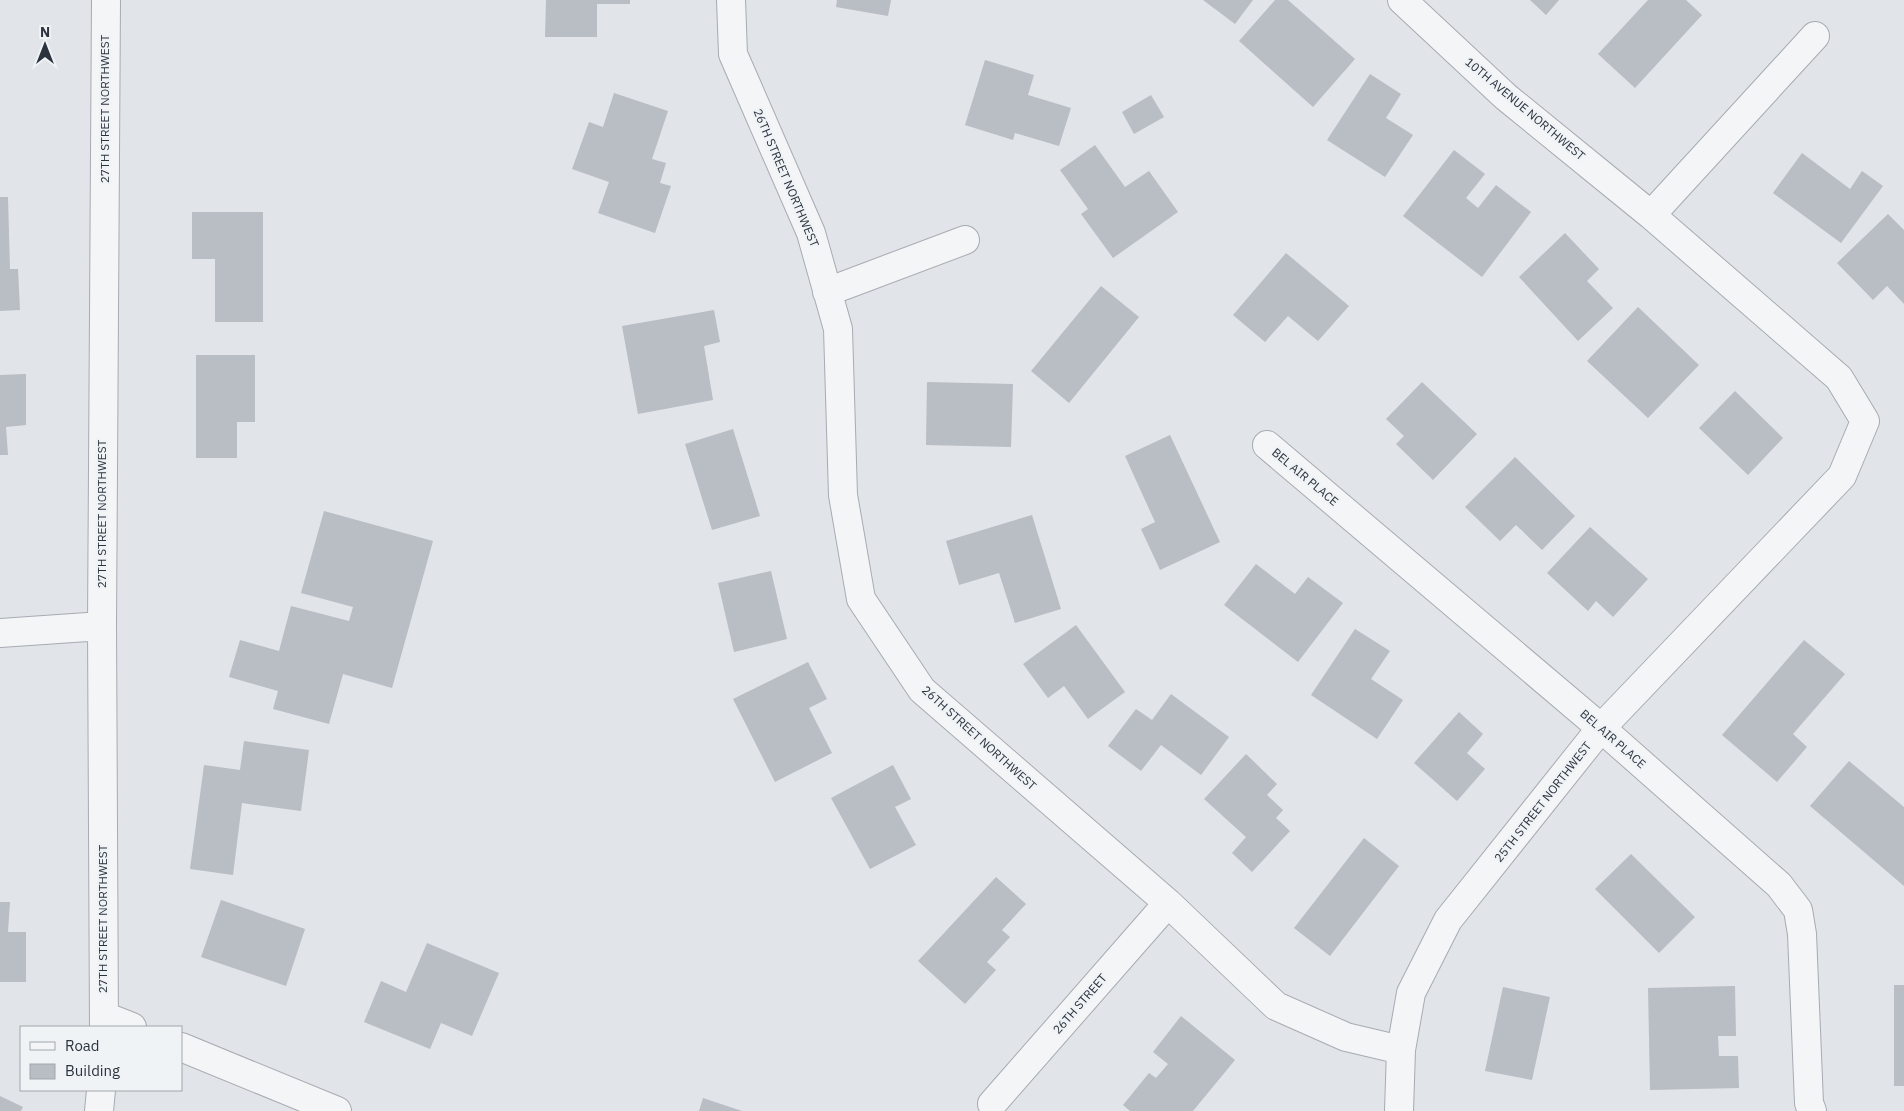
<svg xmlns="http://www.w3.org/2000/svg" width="1904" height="1111" viewBox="0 0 1904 1111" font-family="'IBM Plex Sans',sans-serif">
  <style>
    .building { fill: #b9bdc4 }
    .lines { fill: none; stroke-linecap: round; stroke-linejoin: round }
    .minor-casing { stroke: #a7abb2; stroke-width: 30 }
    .minor { stroke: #f3f5f7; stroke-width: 28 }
    .labels { text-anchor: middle; stroke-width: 4.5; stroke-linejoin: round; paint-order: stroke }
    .street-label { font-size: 12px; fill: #2b333e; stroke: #f0f3f6 }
  </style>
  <rect width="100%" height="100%" fill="#e1e4e8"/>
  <path class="building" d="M546 0H630V4H597V37H545Z
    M837 0H891L888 16 836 7Z
    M1203 0H1253L1235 24Z
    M1275 0H1288L1355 59 1313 107 1239 41Z
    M1530 0H1559L1546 15Z
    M1648 0H1686L1702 15 1635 88 1598 54Z
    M985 60 1034 75 1028 95 1071 108 1059 146 1015 133 1013 140 965 125Z
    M1370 74 1401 94 1386 118 1413 135 1385 177 1327 140Z
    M614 93 668 111 652 159 666 163 660 183 671 186 655 233 598 213 609 182 572 169 589 122 603 127Z
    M1151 95 1164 117 1134 134 1122 112Z
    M1095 145 1125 187 1149 171 1178 212 1113 258 1081 214 1088 209 1060 170Z
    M1454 150 1485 174 1466 198 1478 208 1496 185 1531 212 1482 277 1403 216Z
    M1802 153 1850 189 1862 171 1883 186 1841 243 1773 193Z
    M0 197H8L10 269H18L20 310 0 311Z
    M192 212H263V322H215V259H192Z
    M1888 214 1904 230V304L1887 286 1873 300 1837 263Z
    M1565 233 1599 269 1587 281 1613 308 1578 341 1519 277Z
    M1286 253 1349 306 1318 341 1288 316 1265 342 1233 315Z
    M1101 286 1139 317 1069 403 1031 371Z
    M1638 307 1699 365 1648 418 1587 361Z
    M714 310 720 342 704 346 713 400 638 414 622 326Z
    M196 355H255V422H237V458H196Z
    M26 374V425L6 427 8 455H0V375Z
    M927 382 1013 384 1011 447 926 445Z
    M1422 382 1477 434 1433 480 1396 444 1404 436 1386 419Z
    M1735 391 1783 438 1748 475 1699 428Z
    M733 429 760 516 712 530 685 444Z
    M1170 435 1220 542 1160 570 1141 529 1155 522 1125 456Z
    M1515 457 1575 516 1542 550 1516 525 1500 541 1465 507Z
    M324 511 433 541 392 688 343 674 329 724 273 709 278 691 229 677 240 640 279 651 291 606 349 621 353 607 301 593Z
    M1032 515 1061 609 1015 623 999 573 959 585 946 541Z
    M1590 527 1648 579 1613 617 1596 601 1588 611 1547 573Z
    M1256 564 1295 594 1308 577 1343 603 1298 662 1224 605Z
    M771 571 787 639 734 652 718 583Z
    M1076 625 1125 692 1088 719 1064 686 1048 698 1023 664Z
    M1355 629 1390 651 1371 679 1403 700 1377 739 1311 695Z
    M1804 640 1845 674 1793 734 1807 747 1777 782 1722 735Z
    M808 662 827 699 809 708 832 753 775 782 733 699Z
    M1171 694 1229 737 1201 775 1161 745 1141 771 1108 746 1136 709 1152 720Z
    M1459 712 1483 734 1467 753 1485 769 1457 801 1414 763Z
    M244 741 309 750 301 811 242 803 233 875 190 869 204 765 240 770Z
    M1246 754 1277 784 1267 795 1283 810 1276 818 1290 831 1252 872 1232 853 1246 837 1204 799Z
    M1849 761 1904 807V886L1810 806Z
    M893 765 911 799 895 807 916 845 870 869 831 798Z
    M1364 838 1399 866 1330 956 1294 928Z
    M1631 854 1695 917 1659 953 1595 889Z
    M996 877 1026 904 1002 930 1010 937 987 962 996 970 965 1004 918 961Z
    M221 900 305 929 286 986 201 957Z
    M0 902H10L8 932H26V982H0Z
    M427 943 499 973 472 1036 441 1023 430 1049 364 1022 381 981 406 992Z
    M1894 985H1904V1086H1894Z
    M1735 986 1736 1036H1718L1719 1056H1738L1739 1088 1650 1090 1648 988Z
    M1503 987 1550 997 1532 1080 1485 1071Z
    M1181 1016 1235 1060 1193 1111H1130L1123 1105 1149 1073 1156 1078 1168 1064 1153 1052Z
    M0 1096 23 1107 21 1111H0Z
    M703 1098 742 1111H699Z"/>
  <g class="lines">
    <g class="minor-casing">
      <path id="minor" d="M731 0 733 54 811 233 838 329 843 495 861 599 922 690 1168 903 1276 1006 1346 1037 1401 1050
        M1651 215 1815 36
        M827 292 965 240
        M1267 445 1601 728 1779 885 1798 910 1802 934 1809 1103 1812 1111
        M0 633 102 626
        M104 1016 132 1027
        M104 1027 102 626 106 0
        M181 1047 337 1111
        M992 1104 1168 903
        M99 1111 101 1090
        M1399 1111 1401 1050 1411 993 1448 920 1601 728 1842 476 1865 421 1839 378 1651 215 1506 97 1402 0"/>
    </g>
    <use href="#minor" class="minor"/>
  </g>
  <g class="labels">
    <g class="street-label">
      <text transform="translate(105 109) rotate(-90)" y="4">27TH STREET NORTHWEST</text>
      <text transform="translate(1525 109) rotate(40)" y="4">10TH AVENUE NORTHWEST</text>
      <text transform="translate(786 178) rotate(67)" y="4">26TH STREET NORTHWEST</text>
      <text transform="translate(1305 477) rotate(40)" y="4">BEL AIR PLACE</text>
      <text transform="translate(102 514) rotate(-90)" y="4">27TH STREET NORTHWEST</text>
      <text transform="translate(979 738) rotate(42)" y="4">26TH STREET NORTHWEST</text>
      <text transform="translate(1613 739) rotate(41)" y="4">BEL AIR PLACE</text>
      <text transform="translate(1543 802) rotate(-52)" y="4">25TH STREET NORTHWEST</text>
      <text transform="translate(103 919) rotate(-90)" y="4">27TH STREET NORTHWEST</text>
      <text transform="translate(1080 1004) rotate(-49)" y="4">26TH STREET</text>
    </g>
  </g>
  <rect x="20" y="1026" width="162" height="65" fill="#f0f3f6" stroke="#a1a6ac"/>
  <rect x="30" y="1042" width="25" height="8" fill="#f3f5f7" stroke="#a1a6ac"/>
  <text x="65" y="1051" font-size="15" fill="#2b333e">Road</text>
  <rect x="30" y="1064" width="25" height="15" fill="#b9bdc4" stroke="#a1a6ac"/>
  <text x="65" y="1076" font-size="15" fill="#2b333e">Building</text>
  <g transform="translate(45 45)" stroke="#f0f3f6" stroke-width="4" paint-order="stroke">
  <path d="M0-4L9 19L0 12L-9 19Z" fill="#2b333e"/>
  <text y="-8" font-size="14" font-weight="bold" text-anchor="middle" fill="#2b333e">N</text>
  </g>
</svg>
